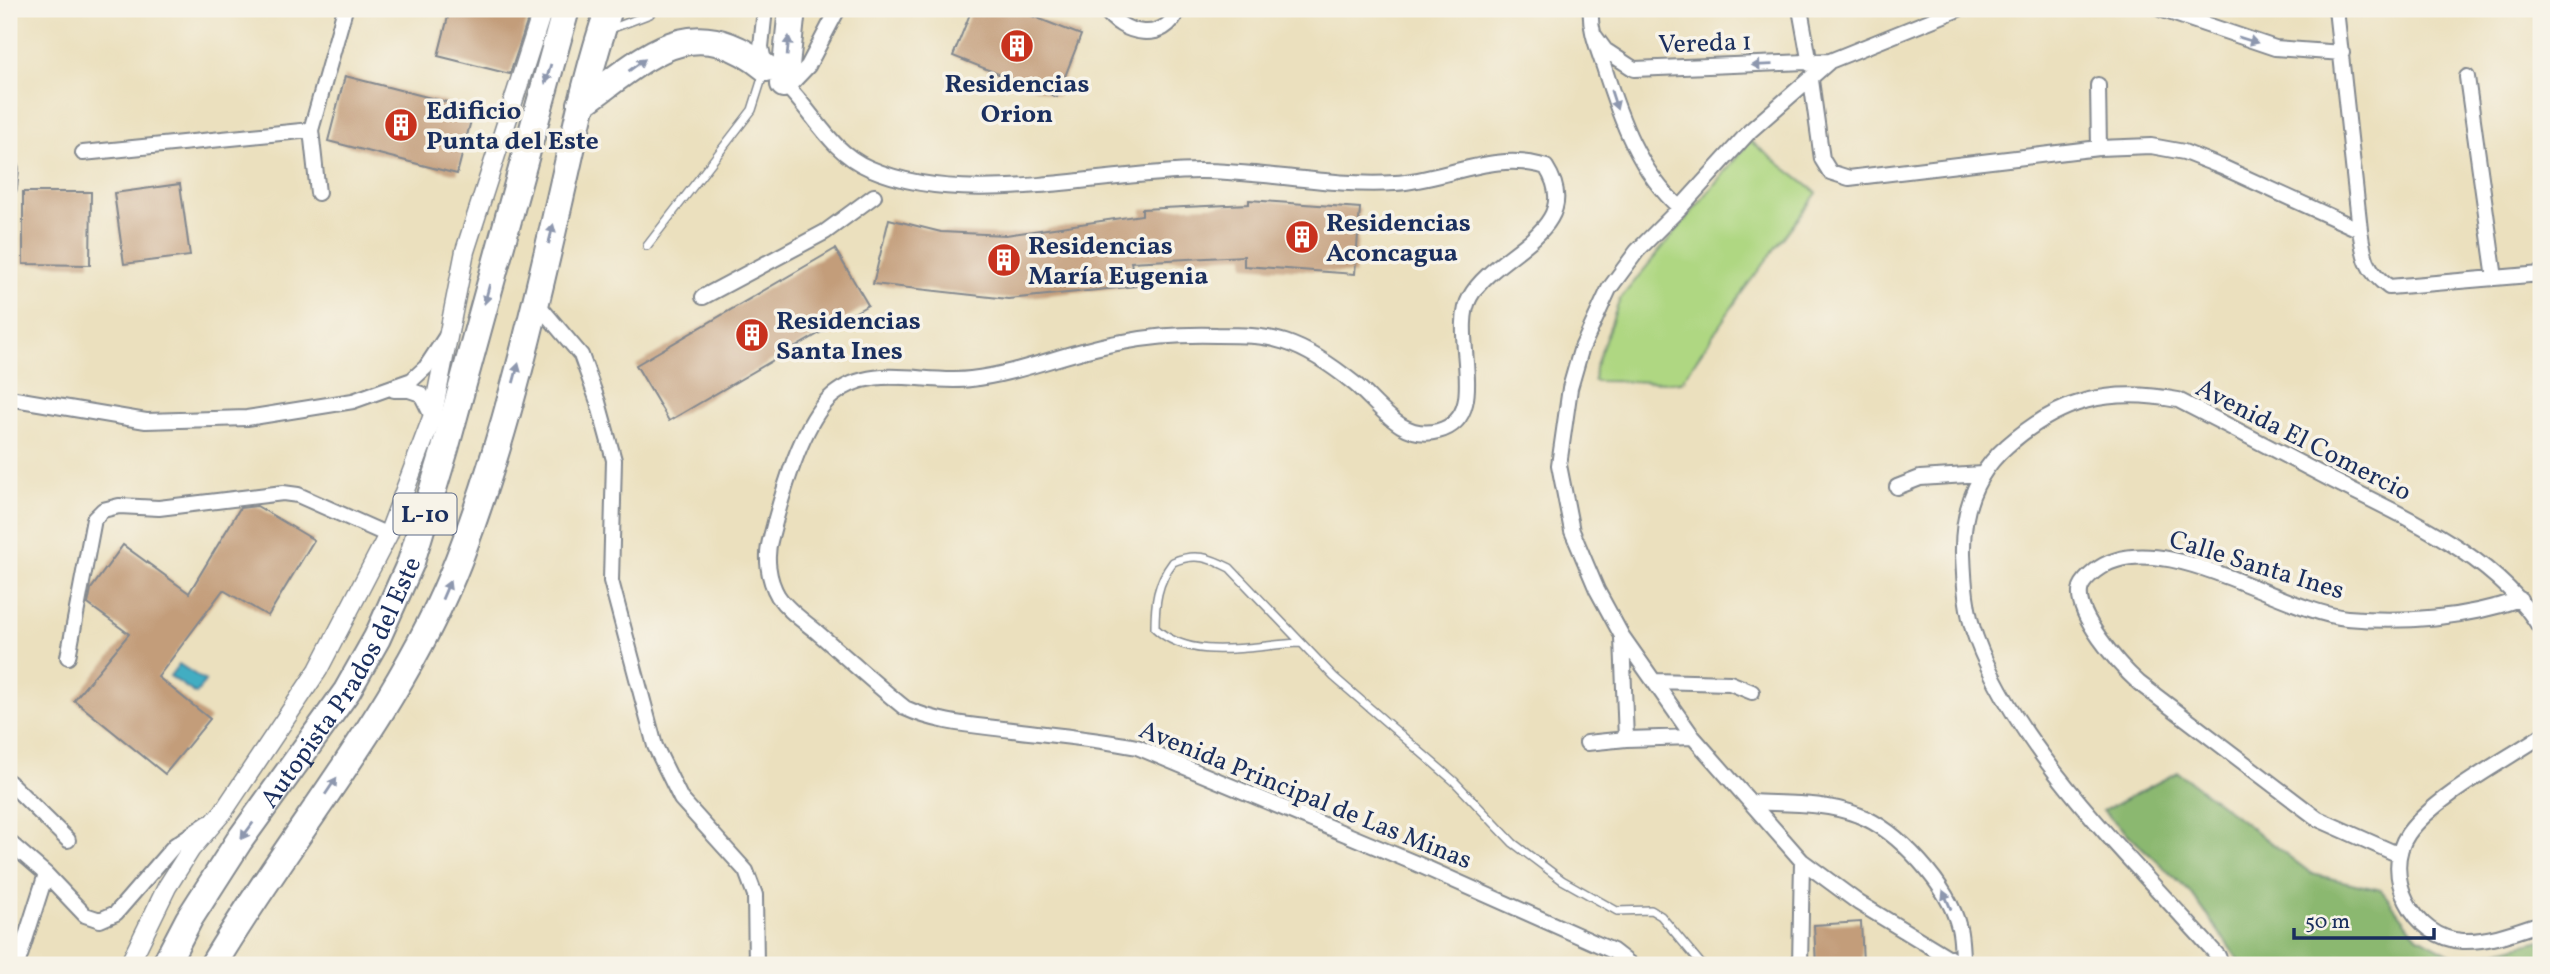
<svg xmlns="http://www.w3.org/2000/svg" width="2550" height="974" viewBox="0 0 2550 974" font-family="Vollkorn,serif">
  <style>
    .green { fill: #afd782; stroke: #658370; stroke-width: 2 }
    .forest { fill: #8bb870; stroke: #537467; stroke-width: 2 }
    .water { fill: #43adc2; stroke: #2f6e90; stroke-width: 2 }
    .building { fill: #c39d7a }
    .lines { fill: none; stroke-linecap: round; stroke-linejoin: round }
    .service-casing { stroke: #83888e; stroke-width: 10 }
    .minor-casing { stroke: #83888e; stroke-width: 18 }
    .tertiary-casing { stroke: #83888e; stroke-width: 21 }
    .motorway-casing { stroke: #83888e; stroke-width: 30 }
    .service { stroke: #fff; stroke-width: 7 }
    .minor { stroke: #fff; stroke-width: 14 }
    .tertiary { stroke: #fff; stroke-width: 18 }
    .motorway { stroke: #fff; stroke-width: 26 }
    .oneway { fill: #8d97ae }
    .labels { text-anchor: middle; stroke-width: 7; stroke-linejoin: round; paint-order: stroke }
    .shield { fill: #f7f3e8; stroke: #5d6a87; stroke-width: 2 }
    .shield-label { font-size: 24px; font-weight: bold; fill: #1b2f5e }
    .street-label { font-size: 26px; fill: #1b2f5e; stroke: #f7f3e8 }
    .poi-label { font-size: 26px; font-weight: bold; fill: #1b2f5e; stroke: #f7f3e8; text-anchor: start }
  </style>
  <rect width="100%" height="100%" fill="#f7f3e8"/>
  <filter id="ink" filterUnits="userSpaceOnUse"><feTurbulence type="fractalNoise" baseFrequency=".0143" numOctaves="2"/><feDisplacementMap in="SourceGraphic" scale="14" xChannelSelector="R" yChannelSelector="G"/><feConvolveMatrix kernelMatrix="1 2 1 2 8 2 1 2 1" color-interpolation-filters="sRGB"/></filter>
  <filter id="wash" filterUnits="userSpaceOnUse"><feTurbulence type="fractalNoise" baseFrequency=".00686" numOctaves="4" result="noise"/><feDisplacementMap in="SourceGraphic" scale="28" xChannelSelector="R" yChannelSelector="G"/><feGaussianBlur stdDeviation="1.57" result="paint"/><feColorMatrix in="noise" values="0 0 0 0 0 0 0 0 0 0 0 0 0 0 0 0 0 1.4 0 .05"/><feComposite in="paint" operator="in"/></filter>
  <g filter="url(#wash)">
    <rect width="100%" height="100%" fill="#ebe0be"/>
    <path class="green" d="M1750 141 1817 193 1743 291 1681 382 1594 381 1595 368 1620 299Z"/>
    <path class="forest" d="M2178 772 2312 874 2381 890 2417 936 2461 960 2541 940V965H2242L2192 894 2103 811Z"/>
    <path class="water" d="M179 664 205 681 196 694 170 676Z"/>
    <g id="blocks">
      <path class="building" d="M450 9 531 10 510 74 438 56Z
        M972 9H1014L1081 35 1057 97 953 56Z
        M345 76 474 109 457 174 328 141Z
        M180 184 190 256 124 264 114 193Z
        M23 192H91L90 265 23 264Z
        M1249 200 1360 208 1355 274 1244 266V256L1131 262 1136 286 1008 299 873 284 889 219 941 232 1006 235 1142 215V209L1249 204Z
        M835 249 868 305 669 421 636 365Z
        M257 506 314 540 268 616 223 590 158 677 210 719 165 774 74 700 129 634 88 604 91 589 123 545 189 593 240 508Z
        M1861 922 1863 963 1816 965 1814 925Z"/>
    </g>
  </g>
  <g filter="url(#ink)">
    <use href="#blocks" fill-opacity="0" stroke="#83888e" stroke-width="2"/>
    <g class="lines">
      <g class="service-casing">
        <path id="service" d="M608 30 650 14 654 9
          M647 246 752 110 764 72
          M1300 643C1253 645 1192 663 1155 628 1155 603 1157 583 1173 562 1195 552 1210 558 1230 568L1334 677 1454 781 1513 843 1562 880 1617 911 1651 910 1661 916 1702 965"/>
      </g>
      <g class="minor-casing">
        <path id="minor" d="M765 9 761 47 765 66
          M1105 9C1122 35 1165 44 1178 9
          M1591 9C1589 28 1598 49 1604 67 1620 118 1639 172 1680 208
          M1800 9 1810 64
          M1959 9 1830 61 1750 131 1680 208 1637 251 1609 289 1581 350 1570 388 1559 465 1572 531 1597 590 1622 636 1693 737 1802 861 1859 903 1961 965
          M2160 9 2275 48 2342 53
          M2336 9 2360 230
          M1594 35 1605 50 1634 69 1830 61
          M2467 77 2495 278
          M780 80C812 108 827 150 869 168 965 210 1097 172 1200 171 1265 171 1330 187 1395 183 1446 180 1495 150 1546 167 1587 231 1495 251 1470 297 1449 335 1493 417 1438 431 1401 441 1379 404 1355 384 1334 367 1310 350 1285 342 1264 335 1239 335 1217 335 1186 334 1154 336 1123 342 1071 350 1023 373 971 379 924 385 873 362 833 395 802 420 781 498 771 537 765 556 768 579 778 596 788 611 804 621 818 633 847 658 875 684 905 708 940 724 974 725 1012 730 1054 735 1096 739 1137 747L1415 863 1613 951 1631 965
          M1811 80 1822 159 1830 172 1849 178 2099 148 2151 146 2184 152 2222 167 2360 230C2364 257 2366 271 2389 287L2541 274
          M2098 85 2099 148
          M788 87 808 66 838 9
          M311 130 318 193
          M83 153 311 130 345 9
          M9 188 11 169
          M703 297 825 232 874 196
          M536 302 581 355 598 402 614 460 611 581 655 746 681 799 746 871 755 895 756 965
          M394 390H409L421 394 432 416
          M9 398 146 421 247 418 353 401 412 380 426 367 447 335
          M1897 487 1920 478 1982 474
          M1622 638 1626 739 1693 737
          M68 657 94 519 103 510 119 506 159 508 283 493 298 495 388 535
          M1654 681 1730 683 1752 692
          M2541 736C2504 761 2433 798 2408 834 2381 873 2413 939 2463 941 2489 942 2517 931 2541 923
          M1587 743 1626 739
          M9 782 68 840
          M1751 802C1785 804 1826 802 1858 815 1898 830 1949 886 1959 928 1962 940 1961 953 1963 965
          M9 842 46 874 85 915 100 920 116 913 175 845 208 823
          M2397 854 2318 819 2139 683C2120 666 2072 612 2081 587 2084 580 2090 575 2095 571 2157 522 2279 611 2347 618 2404 623 2466 618 2520 599
          M17 965 46 874
          M1800 965 1802 861
          M2222 965 2218 956C2136 863 2019 755 1976 638 1966 612 1964 582 1963 554 1962 512 1975 474 2007 446 2060 399 2109 387 2178 400 2229 426 2279 452 2330 479 2404 517 2496 555 2541 629"/>
      </g>
      <g class="tertiary-casing">
        <path id="tertiary" d="M129 965 167 887 191 849 223 812 318 670 388 535 432 418 465 251 543 9"/>
      </g>
      <g class="motorway-casing">
        <g id="motorway">
          <path d="M784 84 792 9"/>
          <path d="M581 104C645 59 690 7 766 68"/>
          <path id="s1" d="M165 965 189 919 239 841 347 691 377 638 411 562 445 449 566 9"/>
          <path d="M213 965C293 830 402 707 459 559 503 445 532 322 559 203 574 138 587 72 609 9"/>
        </g>
      </g>
      <use href="#service" class="service"/>
      <use href="#minor" class="minor"/>
      <use href="#tertiary" class="tertiary"/>
      <use href="#motorway" class="motorway"/>
    </g>
    <defs><path id="oneway-solid" d="M-6-.8H1V-3.2L6.5 0L1 3.2V.8H-6Z" transform="scale(1.75)"/></defs>
    <g class="oneway">
      <use href="#oneway-solid" transform="translate(2248 40) rotate(17)"/>
      <use href="#oneway-solid" transform="translate(788 46) rotate(-85)"/>
      <use href="#oneway-solid" transform="translate(637 65) rotate(-36)"/>
      <use href="#oneway-solid" transform="translate(1762 65) rotate(178)"/>
      <use href="#oneway-solid" transform="translate(548 74) rotate(106)"/>
      <use href="#oneway-solid" transform="translate(1614 100) rotate(72)"/>
      <use href="#oneway-solid" transform="translate(551 234) rotate(-76)"/>
      <use href="#oneway-solid" transform="translate(487 294) rotate(105)"/>
      <use href="#oneway-solid" transform="translate(516 373) rotate(-75)"/>
      <use href="#oneway-solid" transform="translate(446 590) rotate(-67)"/>
      <use href="#oneway-solid" transform="translate(331 786) rotate(-56)"/>
      <use href="#oneway-solid" transform="translate(247 831) rotate(126)"/>
      <use href="#oneway-solid" transform="translate(1947 900) rotate(-113)"/>
    </g>
  </g>
  <defs>
    <g id="building-disc" transform="scale(1.75)"><circle r="9.5" fill="#c8321e" stroke="#f7f3e8"/><path d="M-4-6H4V6H1V3H-1V6H-4ZM-2.5-4.3h1.7v1.8h-1.7ZM.8-4.3h1.7v1.8H.8ZM-2.5-1h1.7V.8h-1.7ZM.8-1h1.7V.8H.8Z" fill="#fff"/></g>
  </defs>
  <g fill-rule="evenodd">
    <use href="#building-disc" x="1017" y="46"/>
    <use href="#building-disc" x="401" y="125"/>
    <use href="#building-disc" x="1302" y="237"/>
    <use href="#building-disc" x="1004" y="260"/>
    <use href="#building-disc" x="752" y="335"/>
  </g>
  <g class="labels">
    <rect class="shield" x="393.5" y="493.5" width="63" height="41" rx="5"/>
    <g class="shield-label">
      <text x="425" y="522">L-10</text>
    </g>
    <g class="street-label">
      <text transform="translate(1705 42) rotate(-2)" y="9">Vereda 1</text>
      <text transform="translate(2304 439) rotate(27)" y="9">Avenida El Comercio</text>
      <text transform="translate(2257 564) rotate(17)" y="9">Calle Santa Ines</text>
      <text dy="9" stroke="none"><textPath href="#s1" startOffset="334">Autopista Prados del Este</textPath></text>
      <text transform="translate(1306 794) rotate(22)" y="9">Avenida Principal de Las Minas</text>
    </g>
    <g class="poi-label">
      <text x="1017" y="92" text-anchor="middle">Residencias<tspan x="1017" dy="30">Orion</tspan></text>
      <text x="426" y="119">Edificio<tspan x="426" dy="30">Punta del Este</tspan></text>
      <text x="1326" y="231">Residencias<tspan x="1326" dy="30">Aconcagua</tspan></text>
      <text x="1028" y="254">Residencias<tspan x="1028" dy="30">María Eugenia</tspan></text>
      <text x="776" y="329">Residencias<tspan x="776" dy="30">Santa Ines</tspan></text>
    </g>
  </g>
  <rect width="2550" height="974" fill="none" stroke="#f7f3e8" stroke-width="35"/>
  <path d="M2294 928v10h140v-10" fill="none" stroke="#1b2f5e" stroke-width="3.5"/>
  <text x="2305" y="928" font-size="21" fill="#1b2f5e" stroke="#f7f3e8" stroke-width="5" paint-order="stroke">50 m</text>
</svg>
